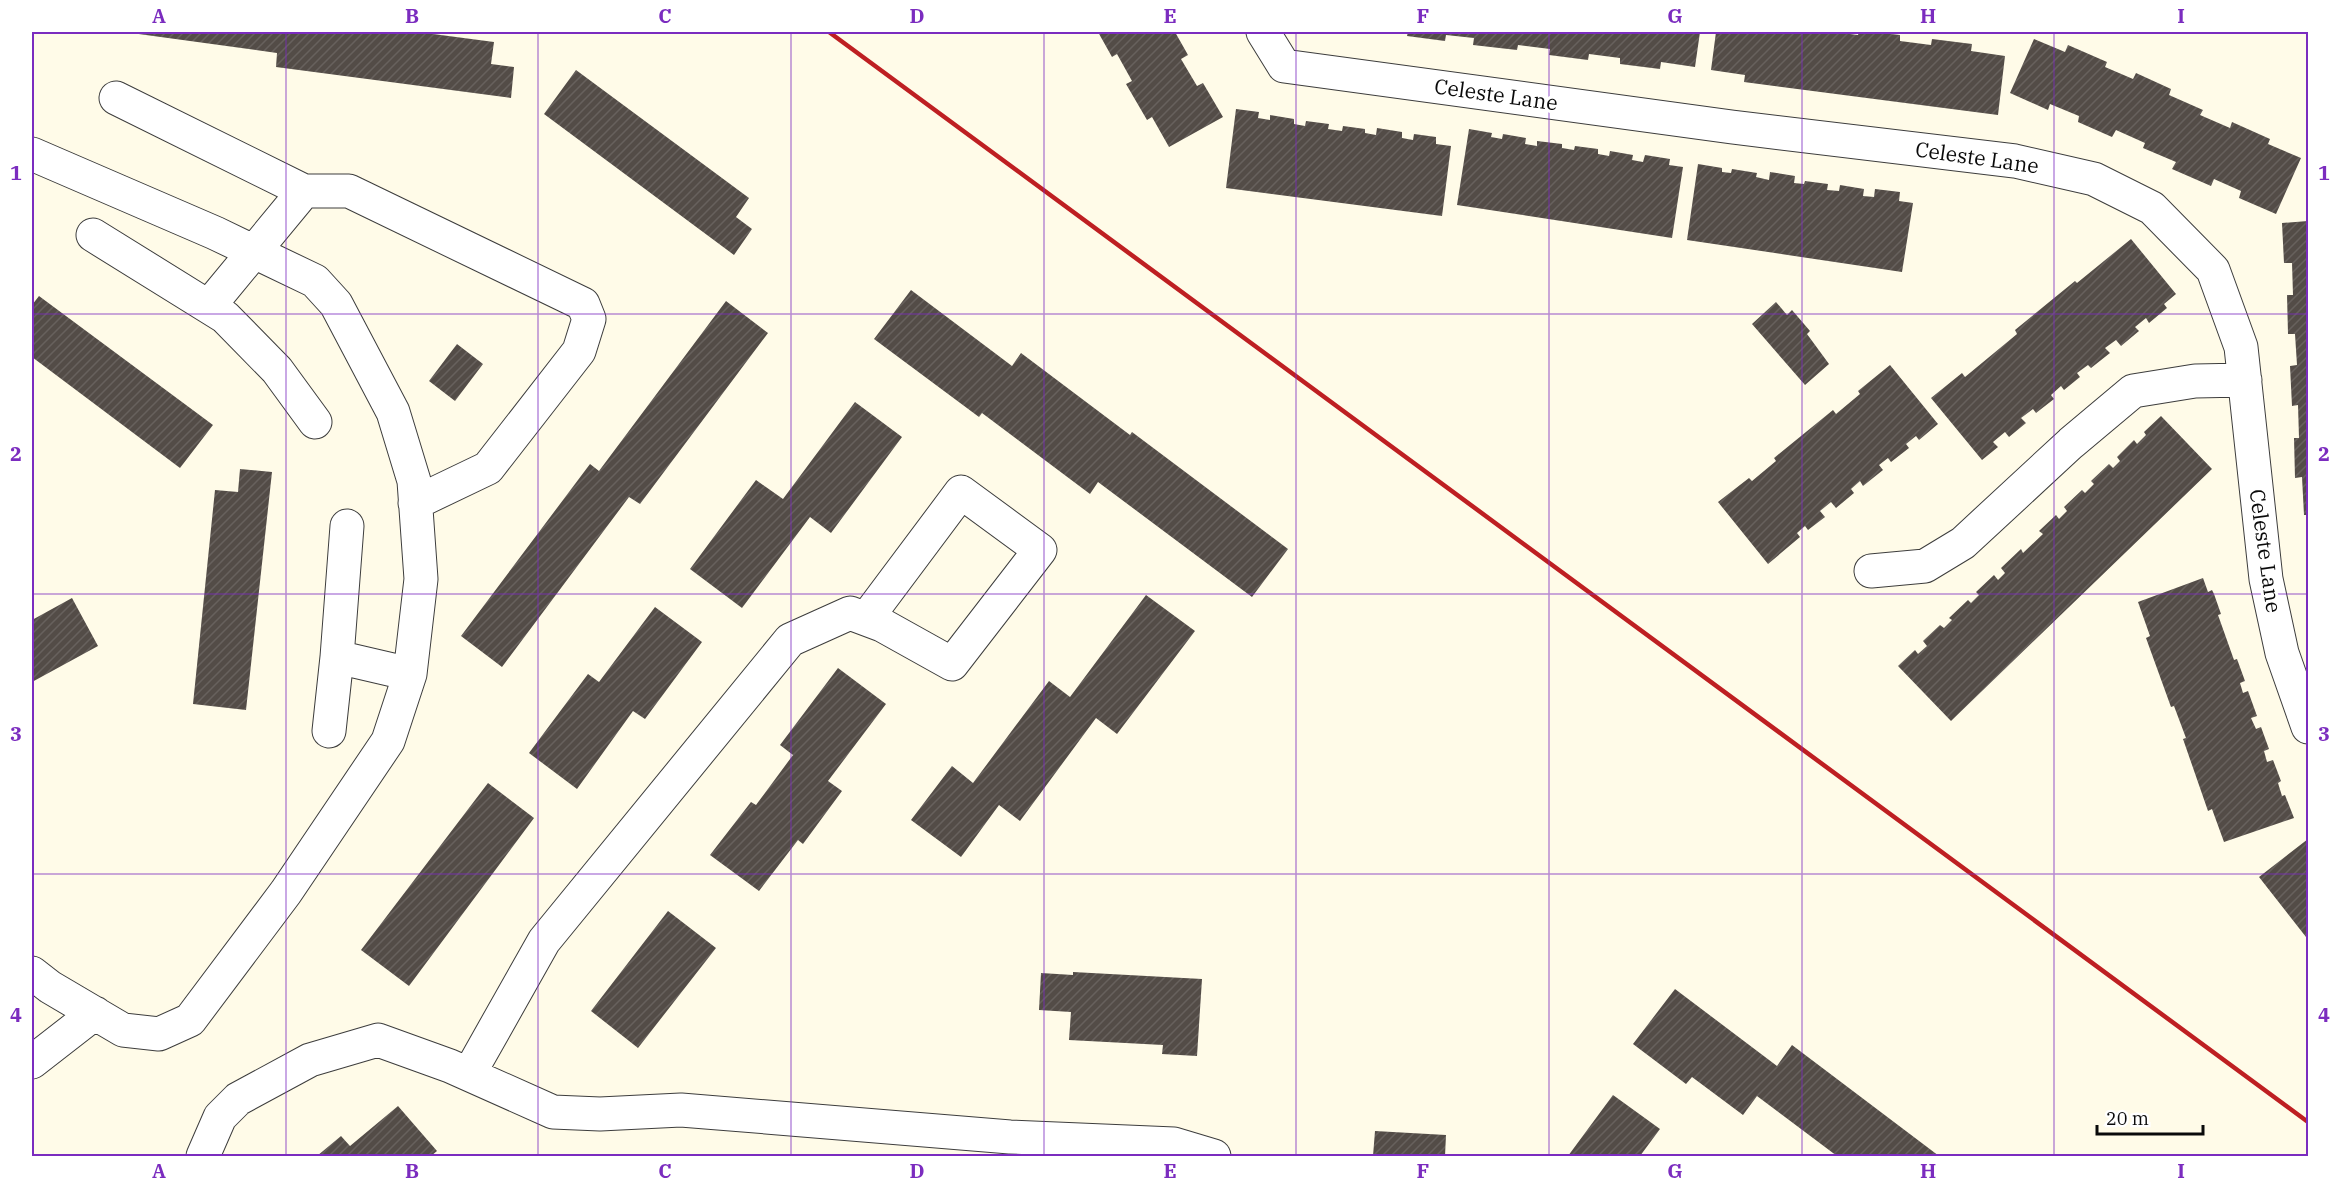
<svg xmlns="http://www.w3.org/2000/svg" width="2340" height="1188" viewBox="0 0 2340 1188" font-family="'IBM Plex Serif',serif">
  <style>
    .building { fill: url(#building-hatch) }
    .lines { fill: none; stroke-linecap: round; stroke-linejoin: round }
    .minor-casing { stroke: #3d3d3d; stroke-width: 35 }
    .minor { stroke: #fff; stroke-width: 33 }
    .rail { stroke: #be1f22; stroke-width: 4.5 }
    .grid { fill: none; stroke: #7b2cbf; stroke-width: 1.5; stroke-opacity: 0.55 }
    .labels { text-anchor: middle; stroke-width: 6; stroke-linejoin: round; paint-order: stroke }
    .street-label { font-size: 21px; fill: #0a0a0a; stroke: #fff }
    .neatline { fill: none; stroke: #7b2cbf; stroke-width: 2 }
    .grid-label { font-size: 20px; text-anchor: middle; font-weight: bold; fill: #7b2cbf }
  </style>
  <defs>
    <pattern id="building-hatch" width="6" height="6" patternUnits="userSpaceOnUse" patternTransform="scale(1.5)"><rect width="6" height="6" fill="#534c47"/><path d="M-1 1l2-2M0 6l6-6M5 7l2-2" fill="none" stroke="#67615d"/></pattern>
  </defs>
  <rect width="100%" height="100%" fill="#fffbe8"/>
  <path class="building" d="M124 32H418L494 42 491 64 514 67 511 98 276 67 277 53Z
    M1098 32H1175L1188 55 1181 59 1197 86 1203 83 1223 117 1169 147 1152 117 1147 120 1126 84 1132 81 1117 54 1112 57Z
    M1408 32H1700L1695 67 1661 62 1660 69 1620 64V58L1589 54 1588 60 1549 55 1550 49 1518 45 1517 50 1473 45 1474 38 1446 35 1445 41 1407 36Z
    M1716 32H1834L1858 35 1859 32H1873L1900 35V41L1931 45 1932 39 1972 44 1971 51 2005 56 1998 115 1744 82 1745 75 1711 70Z
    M2034 39 2065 52 2068 45 2107 62 2105 67 2133 79 2136 73 2171 89 2169 95 2203 110 2200 115 2230 128 2232 122 2270 139 2268 144 2301 158 2276 214 2239 198 2241 191 2214 179 2211 186 2172 169 2176 162 2143 148 2145 143 2116 130 2112 137 2078 122 2079 116 2050 104 2048 110 2010 93Z
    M576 70 749 198 736 217 752 229 734 255 544 114Z
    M1236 109 1259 112 1258 118 1270 120V115L1294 119V124L1305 126 1306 121 1329 124 1328 129 1342 131 1343 126 1365 129V133L1376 135 1377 128 1402 132V138L1413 140 1414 134 1436 137V144L1451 146 1442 216 1226 188Z
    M1469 129 1492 133 1491 137 1502 139 1503 134 1526 138 1525 144 1537 146V141L1562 144V148L1574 150 1575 146 1598 149V154L1609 156 1610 151 1633 155 1632 160 1643 162 1645 155 1670 159 1669 165 1683 167 1672 238 1457 205Z
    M1698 164 1722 168V172L1731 173 1732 169 1757 173 1756 177 1769 180 1770 172 1795 176 1794 183 1804 184 1805 181 1828 184 1827 190 1839 191 1840 185 1864 189 1863 196 1874 197 1875 189 1900 192 1899 201 1913 203 1902 272 1687 240Z
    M2308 221V515H2304L2302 477 2295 478 2294 438H2299L2298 405 2292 406 2290 366 2297 365 2295 334H2288L2287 295H2293L2292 263H2284L2282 223Z
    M2131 239 2176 294 2164 304 2167 308 2149 323 2146 318 2135 327 2139 331 2121 346 2116 340 2105 348 2110 353 2091 368 2088 365 2077 373 2080 377 2064 390 2061 386 2051 395 2054 399 2036 413 2033 409 2021 418 2026 423 2009 437 2005 432 1993 442 1998 447 1982 460 1931 398 1962 373 1965 377 2017 334 2015 330 2075 281 2077 283Z
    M911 290 1012 366 1021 353 1130 435 1132 432 1288 549 1252 597 1098 482 1090 494 982 413 979 417 874 339Z
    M39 296 213 425 180 468 32 357V305Z
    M726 301 768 333 640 504 629 497 502 667 461 636 590 464 599 471Z
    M1776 302 1787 315 1792 310 1810 331 1807 334 1829 364 1805 385 1752 324Z
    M457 344 483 364 455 401 429 381Z
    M1890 365 1938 424 1919 440 1916 436 1906 444 1909 448 1891 462 1888 458 1879 465 1883 470 1863 486 1860 481 1851 489 1854 493 1836 508 1831 502 1820 511 1825 517 1808 530 1805 526 1797 533 1800 537 1768 564 1718 502 1749 478 1752 481 1776 461 1774 458 1833 410 1836 414 1860 394 1858 391Z
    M855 402 902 437 831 533 810 517 742 608 690 569 756 480 783 499Z
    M2161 416 2212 469 1951 721 1898 666 1915 650 1918 654 1927 646 1923 641 1940 625 1944 628 1952 620 1949 618 1968 600 1971 603 1979 595 1976 592 1994 575 1998 580 2005 573 2001 568 2021 549 2023 553 2043 534 2039 531 2056 515 2059 519 2067 511 2064 507 2082 490 2085 493 2094 484 2091 481 2109 464 2113 468 2120 461 2117 457 2134 440 2137 444 2146 435 2144 432Z
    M240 469 272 472 246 710 193 704 215 490 238 492Z
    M2203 578 2208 592 2212 590 2214 594 2221 614 2218 615 2234 660 2237 659 2245 681 2240 683 2243 693 2248 691 2257 716 2251 718 2256 729 2261 727 2269 749 2264 751 2267 762 2273 760 2281 781 2278 783 2282 796 2285 795 2294 818 2224 842 2212 809 2208 811 2183 739 2186 738 2174 706 2171 707 2146 638 2150 636 2138 602Z
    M1146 595 1195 631 1117 734 1096 718 1020 821 999 805 961 857 911 820 952 766 973 783 1049 681 1070 697Z
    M72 598 98 646 32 682V620Z
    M655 607 702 642 645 719 633 711 577 789 529 753 588 674 599 682Z
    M838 668 886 704 828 781 842 791 803 844 798 840 759 891 710 855 751 802 756 805 793 755 780 745Z
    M488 783 534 818 409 986 361 950Z
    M2308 839V936L2306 937 2259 877Z
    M668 911 716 948 638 1048 591 1011Z
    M1073 972 1202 979 1197 1056 1162 1054 1163 1045 1069 1040 1071 1012 1039 1010 1041 973 1073 975Z
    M1675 989 1777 1066 1792 1045 1939 1156H1837L1757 1096 1743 1115 1692 1077 1686 1084 1633 1044Z
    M1613 1095 1660 1129 1640 1156H1568Z
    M398 1106 437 1151 431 1156H317L341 1136 350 1146Z
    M1375 1131 1446 1135 1445 1156H1373Z"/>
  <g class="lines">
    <g class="minor-casing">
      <path id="minor" d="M1263 32 1284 66 1732 127 2015 161 2094 179 2152 208 2213 270 2241 347 2266 579 2282 653 2308 727
        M116 98 304 191H349L583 304 589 319 579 351 488 468 415 503
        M32 154 215 233 315 281 336 304 393 412 414 481 421 579 410 674 388 741 286 892 190 1020 159 1034 123 1030 50 987 32 973
        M93 235 225 317 277 370 315 422
        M209 306 304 191
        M347 526 337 657 410 674
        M1871 571 1925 566 1963 543 2071 443 2133 391 2195 381 2245 380
        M329 731 337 657
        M32 1062 95 1013
        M469 1074 544 941 790 640 850 613 882 625 952 664 1040 550 961 492 866 619
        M203 1156 220 1117 238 1099 310 1060 378 1040 450 1066 553 1112 600 1114 681 1110 1010 1137 1174 1144 1214 1156"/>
    </g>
    <use href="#minor" class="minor"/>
    <path class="rail" d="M829 32 2308 1122"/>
  </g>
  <path class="grid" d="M286 32V1156M538 32V1156M791 32V1156M1044 32V1156M1296 32V1156M1549 32V1156M1802 32V1156M2054 32V1156M32 314H2308M32 594H2308M32 874H2308"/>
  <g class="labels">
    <g class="street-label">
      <text transform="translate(1496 95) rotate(8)" y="7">Celeste Lane</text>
      <text transform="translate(1977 158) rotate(8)" y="7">Celeste Lane</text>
      <text transform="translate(2265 551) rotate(82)" y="7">Celeste Lane</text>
    </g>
  </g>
  <rect width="2340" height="1188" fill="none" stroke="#ffffff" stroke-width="66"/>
  <path d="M2097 1125v9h106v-9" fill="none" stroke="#0a0a0a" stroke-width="3"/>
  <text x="2106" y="1125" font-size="18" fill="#0a0a0a" stroke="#ffffff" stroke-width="4.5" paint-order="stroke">20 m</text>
  <rect x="33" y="33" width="2274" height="1122" class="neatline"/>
  <g class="grid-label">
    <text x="159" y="23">A</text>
    <text x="412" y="23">B</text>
    <text x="665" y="23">C</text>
    <text x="917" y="23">D</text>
    <text x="1170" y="23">E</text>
    <text x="1423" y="23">F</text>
    <text x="1675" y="23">G</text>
    <text x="1928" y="23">H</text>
    <text x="2181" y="23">I</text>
    <text x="16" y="180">1</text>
    <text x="2324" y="180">1</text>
    <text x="16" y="461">2</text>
    <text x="2324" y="461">2</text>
    <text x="16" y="741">3</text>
    <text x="2324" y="741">3</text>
    <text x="16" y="1022">4</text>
    <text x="2324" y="1022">4</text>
    <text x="159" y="1178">A</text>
    <text x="412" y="1178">B</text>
    <text x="665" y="1178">C</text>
    <text x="917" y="1178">D</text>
    <text x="1170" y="1178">E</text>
    <text x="1423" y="1178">F</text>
    <text x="1675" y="1178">G</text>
    <text x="1928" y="1178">H</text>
    <text x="2181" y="1178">I</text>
  </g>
</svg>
